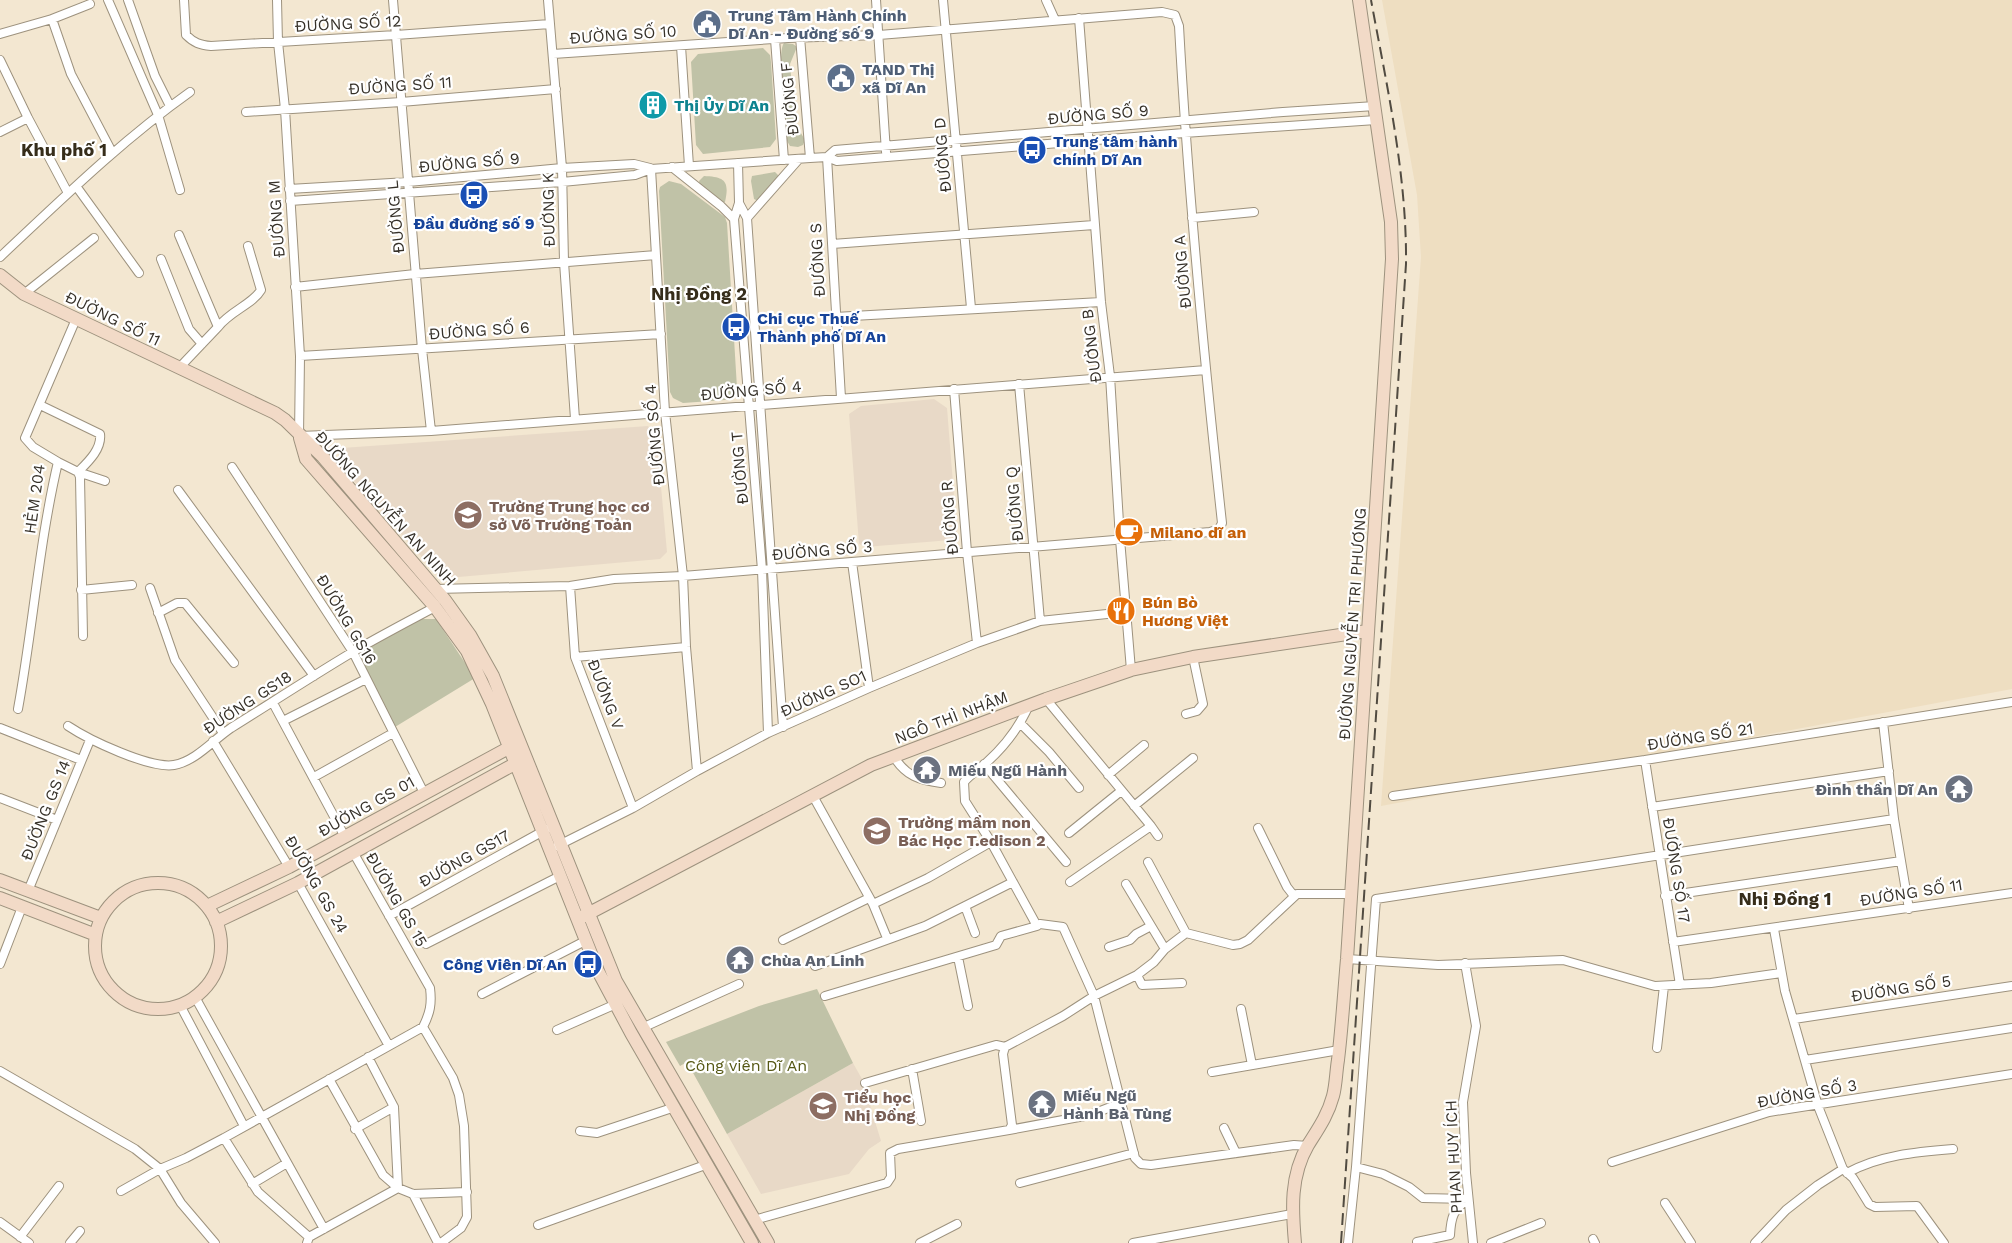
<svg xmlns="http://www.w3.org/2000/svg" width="2012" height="1243" viewBox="0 0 2012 1243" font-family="'Work Sans',sans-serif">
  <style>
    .commercial { fill: #e8d9c7 }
    .built { fill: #eedec1 }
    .green { fill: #c0c2a7 }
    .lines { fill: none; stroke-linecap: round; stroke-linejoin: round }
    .street-casing { stroke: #9d927e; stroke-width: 10 }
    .secondary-casing { stroke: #9d927e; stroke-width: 14 }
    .street { stroke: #fff; stroke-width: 8 }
    .secondary { stroke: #f2dac7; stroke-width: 12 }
    .rail { stroke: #514b41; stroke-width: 2; stroke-dasharray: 12 6; stroke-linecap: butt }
    .labels { text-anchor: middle; stroke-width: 4.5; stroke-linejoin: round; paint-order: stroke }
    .service-label { font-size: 16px; font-weight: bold; fill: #4e5e75; stroke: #fff; text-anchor: start }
    .street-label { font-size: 16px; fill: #363129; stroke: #fff }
    .culture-label { font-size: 16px; font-weight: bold; fill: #0d838f; stroke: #fff; text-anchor: start }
    .transit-label { font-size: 16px; font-weight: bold; fill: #164399; stroke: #fff; text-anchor: start }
    .education-label { font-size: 16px; font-weight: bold; fill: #785e54; stroke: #fff; text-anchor: start }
    .food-label { font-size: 16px; font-weight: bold; fill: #c56008; stroke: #fff; text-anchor: start }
    .worship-label { font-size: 16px; font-weight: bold; fill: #5b616d; stroke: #fff; text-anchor: start }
    .park-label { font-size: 16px; fill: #565815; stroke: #fff }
    .neighbourhood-label { font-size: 18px; font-weight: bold; fill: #362d1b; stroke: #fff }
  </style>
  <rect width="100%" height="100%" fill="#f3e7d1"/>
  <path class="commercial" d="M934 399 947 408 957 534 951 540 865 547 859 544 849 414 861 406Z
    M648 426 657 443 667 552 660 559 447 578 436 573 336 461 342 448Z
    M853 1063 862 1079 881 1141 869 1149 849 1174 761 1194 727 1134Z"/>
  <path class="built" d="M1382 0H2012V689L1381 806 1421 257 1417 195Z"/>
  <path class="green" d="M784 43 793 44 797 47 790 64 795 123 805 140 803 145 798 147 790 146 787 141C786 123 776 53 784 43Z
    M763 48 770 55 771 62 776 139 770 147 703 154 696 145 691 62 698 54Z
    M775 172 779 176 758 201 754 199 751 181 752 176Z
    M704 176C724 177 730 180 725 202L721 203 700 185 699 181Z
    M669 181 681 184 725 217 727 223 737 388 731 398 725 400 683 403 673 398 670 392 659 191 660 187Z
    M421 619H436L475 678 395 727 361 663 367 648Z
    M817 989 853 1063 727 1134 687 1062 680 1066 666 1042 759 1006Z"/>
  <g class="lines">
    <g class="street-casing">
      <path id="street" d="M108 0 158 115 180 190
        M128 0 155 76 170 106
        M184 0 186 35C194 43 200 45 211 46L396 35 550 24
        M277 0 278 42 285 109 300 356 299 436 431 431 1206 370
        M393 0 422 349 431 431
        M548 0 562 168 564 262 575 419
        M876 0 886 152
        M943 0 971 308
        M1046 0 1055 20
        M1079 18 1101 302 1110 376 1120 539 1131 670
        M52 19 90 4
        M0 34 52 19 71 74 112 152
        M800 37 810 158
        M775 39 784 160
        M681 46 689 166
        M0 60 28 118 68 193
        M246 112 401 102 556 89
        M0 132 28 118
        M827 157 835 150 1283 112 1375 106
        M827 157 841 398
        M738 163 739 203 734 219 762 570 768 733
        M672 167 721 206 734 219
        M651 169 665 412 683 576 686 647 697 771
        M76 186 139 273
        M289 189 408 182 562 168 634 164 650 168
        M290 201 562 182 635 175 651 169 810 158 827 157 837 161 1184 133 1376 120
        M739 203 747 218 783 727
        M747 218 799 159
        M1192 218 1254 212
        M832 244 1094 225
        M0 257C61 200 121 141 190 92
        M161 259 189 329 202 344
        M295 287 415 274 656 255
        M24 294 94 238
        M835 317 1101 302
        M218 327C230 311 253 304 261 290L248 246
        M300 356 661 334
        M179 368 218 327 179 235
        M1019 384 1040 621
        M954 389 967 552 977 643
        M40 405 100 434C102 449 88 462 78 472L105 481
        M58 462 78 472 80 477 83 636
        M232 467 353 652 424 793
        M178 490 314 676
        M852 562 869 688
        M570 586 575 657 633 808
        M150 588 175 660 223 733
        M436 589 570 586 614 579 683 576 1210 532 1219 529 1222 523C1204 358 1188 192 1179 26L1175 15 1162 12 879 35 788 38 553 54
        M81 590 132 585
        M158 613 177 603H185L234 663
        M575 657 686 647
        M1046 699 1151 826 1070 882
        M273 703 345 837
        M18 709C33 627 39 543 58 462L33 447 25 438 76 319
        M1186 714 1197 711 1203 704 1193 657
        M283 721 366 679
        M1883 722 1894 819 1909 909
        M1021 724 1049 752 1079 788
        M68 726C89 740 150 769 174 765 196 761 213 740 231 728 271 703 311 677 351 653 378 637 407 622 435 607
        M0 728 81 760
        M213 741 289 867
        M894 757C906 776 919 780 941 783
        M1645 760 1680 985
        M984 764 1066 862
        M1108 775 1144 745
        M314 777 393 733
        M813 796 873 904 887 938
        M1393 796 1645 760 2012 702
        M0 798 57 820
        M1134 806 1193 758
        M1652 807 1889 771
        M1151 826 1158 836
        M1258 828 1287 887 1294 896
        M1069 833 1121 791
        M557 846 633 808 697 771 768 733 869 688 977 643 1040 621 1126 612
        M353 852 430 988C432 1004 430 1013 423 1027
        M1148 862 1186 933
        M298 883 389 1046
        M1126 884 1165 949
        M28 891 90 740
        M1665 896 1901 861
        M873 904 928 878 991 842
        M965 906 975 933
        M389 916 547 829
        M1040 924 1063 927 1094 996 1135 1158 1141 1164 1151 1165 1294 1145 1308 1146
        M1774 929 1785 991 1818 1106 1843 1169 1853 1178 1869 1204 1875 1207 1917 1206 1944 1243
        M783 940 869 898
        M1673 942 2012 893
        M426 944 560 876
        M1109 947 1130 940 1136 934 1151 926
        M958 957 968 1006
        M1347 959 1438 965 1563 960 1655 986 1711 983 1781 973
        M1465 963 1476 1026 1463 1102 1466 1173 1473 1243
        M0 964 22 907
        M815 966 925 926 1013 882
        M1137 975 1142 985 1182 983
        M482 994 585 941
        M825 996 996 945 1001 936 1037 926 991 842 965 801 964 782C971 774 979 769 986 763 1005 746 1019 728 1029 705
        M195 997 324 1229
        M180 1005 244 1126
        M1241 1009 1252 1065
        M1794 1019 2012 986
        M423 1027 453 1078 459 1095 464 1126 467 1217 461 1228 441 1243
        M642 1028 739 984
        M557 1030 616 1004
        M1657 1048 1664 986
        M1805 1060 2012 1028
        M912 1069 921 1121
        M0 1071 135 1149 160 1169 186 1158 224 1138 423 1027
        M1212 1072 1339 1050
        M329 1079 383 1175 398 1188 413 1194 467 1192
        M865 1083 996 1045 1005 1047
        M1224 1128 1236 1153
        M355 1129 394 1107 368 1057
        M1009 1130 1090 1115 1121 1103
        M580 1131 597 1133 675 1107
        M224 1138 258 1192 309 1237 307 1243
        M1612 1162 1769 1112 2012 1074
        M1356 1167 1383 1174 1409 1187 1423 1198 1468 1199
        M1847 1173C1880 1155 1916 1152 1953 1149
        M1020 1183 1134 1153
        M252 1184 287 1163
        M121 1191 160 1169 181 1203 215 1243
        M413 1194 438 1243
        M1665 1203 1691 1243
        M754 1220 887 1183 891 1177 890 1153 898 1149 1009 1130 1012 1125 1003 1054 1005 1047 1063 1016 1094 996 1137 975 1154 962 1165 949 1186 933 1233 945 1240 944 1248 940 1297 894H1351
        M0 1222 29 1243
        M538 1225 708 1164
        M20 1237 59 1186
        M309 1237 398 1188 394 1107
        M1593 1239 1595 1243
        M1417 1242 1450 1235C1451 1217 1453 1210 1468 1199
        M70 1243 80 1231
        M920 1243 957 1224
        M1133 1243 1292 1214
        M1348 1243 1356 1167 1376 899 1894 819
        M1491 1243 1541 1223
        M1755 1243 1786 1210 1818 1185 1843 1169"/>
    </g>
    <g class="secondary-casing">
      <path id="secondary" d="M0 275 24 294 275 413 285 420 323 457 445 600 470 635 493 676 616 981 768 1243
        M300 438 306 459 435 607 467 651 492 704 598 971 631 1033 752 1243
        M0 880 101 918
        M95 946a63 63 0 1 1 126 0a63 63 0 1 1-126 0Z
        M0 898 96 935
        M207 906 289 867 514 745
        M580 918 871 765 1046 699 1131 670 1193 657 1367 631
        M216 922 298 883 520 761
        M1295 1243C1292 1209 1290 1176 1308 1145 1318 1129 1328 1115 1333 1096 1336 1085 1336 1072 1338 1060 1342 1027 1344 993 1347 959L1392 259 1391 222 1359 0"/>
    </g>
    <use href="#street" class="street"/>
    <use href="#secondary" class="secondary"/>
    <path class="rail" d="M1341 1243 1406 264C1407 175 1387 87 1371 0"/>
  </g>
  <defs>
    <g id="civic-disc" transform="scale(1.5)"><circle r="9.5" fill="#5c6f8a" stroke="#fff"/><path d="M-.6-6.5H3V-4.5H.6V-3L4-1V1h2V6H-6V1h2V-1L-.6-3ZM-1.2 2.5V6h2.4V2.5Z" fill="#fff"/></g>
    <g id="building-disc" transform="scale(1.5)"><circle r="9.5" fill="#0f9aa8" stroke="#fff"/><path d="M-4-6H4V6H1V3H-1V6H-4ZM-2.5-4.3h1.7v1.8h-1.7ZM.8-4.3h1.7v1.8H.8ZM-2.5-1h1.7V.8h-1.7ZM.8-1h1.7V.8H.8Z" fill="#fff"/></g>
    <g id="bus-disc" transform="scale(1.5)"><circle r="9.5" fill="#1a4fb4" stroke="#fff"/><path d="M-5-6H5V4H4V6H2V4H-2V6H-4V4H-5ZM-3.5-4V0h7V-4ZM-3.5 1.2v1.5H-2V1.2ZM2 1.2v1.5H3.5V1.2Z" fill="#fff"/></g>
    <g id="school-disc" transform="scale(1.5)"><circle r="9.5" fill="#8d6e63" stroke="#fff"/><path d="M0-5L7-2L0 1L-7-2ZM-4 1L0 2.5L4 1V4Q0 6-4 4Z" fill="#fff"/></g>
    <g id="cafe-disc" transform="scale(1.5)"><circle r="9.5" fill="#e8710a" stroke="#fff"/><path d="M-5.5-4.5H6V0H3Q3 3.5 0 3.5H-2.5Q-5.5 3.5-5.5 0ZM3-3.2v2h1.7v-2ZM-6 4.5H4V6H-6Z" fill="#fff"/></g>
    <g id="restaurant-disc" transform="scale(1.5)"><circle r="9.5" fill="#e8710a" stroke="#fff"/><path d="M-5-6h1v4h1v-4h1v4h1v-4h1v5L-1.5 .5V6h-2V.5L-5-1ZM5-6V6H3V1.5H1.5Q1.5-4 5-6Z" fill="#fff"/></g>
    <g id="temple-disc" transform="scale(1.5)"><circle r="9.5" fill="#6b7280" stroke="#fff"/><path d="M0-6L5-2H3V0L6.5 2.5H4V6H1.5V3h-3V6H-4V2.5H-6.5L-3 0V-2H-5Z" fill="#fff"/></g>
  </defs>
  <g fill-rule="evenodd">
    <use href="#civic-disc" x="707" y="24"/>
    <use href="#civic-disc" x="841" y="78"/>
    <use href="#building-disc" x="653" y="105"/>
    <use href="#bus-disc" x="1032" y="150"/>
    <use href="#bus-disc" x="474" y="195"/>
    <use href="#bus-disc" x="736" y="327"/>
    <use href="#school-disc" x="468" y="515"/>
    <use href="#cafe-disc" x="1129" y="532"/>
    <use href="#restaurant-disc" x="1121" y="611"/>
    <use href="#temple-disc" x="927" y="770"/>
    <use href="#temple-disc" x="1959" y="789"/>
    <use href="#school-disc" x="877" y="831"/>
    <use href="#temple-disc" x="740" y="960"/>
    <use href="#bus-disc" x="588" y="964"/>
    <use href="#temple-disc" x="1042" y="1104"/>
    <use href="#school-disc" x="823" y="1106"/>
  </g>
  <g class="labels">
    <g class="service-label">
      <text x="728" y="21">Trung Tâm Hành Chính<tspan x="728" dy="18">Dĩ An - Đường số 9</tspan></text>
      <text x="862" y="75">TAND Thị<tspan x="862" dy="18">xã Dĩ An</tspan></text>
    </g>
    <g class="street-label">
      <text transform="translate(348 23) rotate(-3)" y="6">ĐƯỜNG SỐ 12</text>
      <text transform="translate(623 34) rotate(-4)" y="6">ĐƯỜNG SỐ 10</text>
      <text transform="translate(400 85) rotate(-4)" y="6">ĐƯỜNG SỐ 11</text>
      <text transform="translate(789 99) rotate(-96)" y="6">ĐƯỜNG F</text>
      <text transform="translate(1098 114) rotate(-5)" y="6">ĐƯỜNG SỐ 9</text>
      <text transform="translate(942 155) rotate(-95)" y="6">ĐƯỜNG D</text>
      <text transform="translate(469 162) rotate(-5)" y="6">ĐƯỜNG SỐ 9</text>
      <text transform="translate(548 210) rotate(-91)" y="6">ĐƯỜNG K</text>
      <text transform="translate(395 217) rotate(-95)" y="6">ĐƯỜNG L</text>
      <text transform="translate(276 219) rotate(-94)" y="6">ĐƯỜNG M</text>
      <text transform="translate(817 260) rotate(-93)" y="6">ĐƯỜNG S</text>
      <text transform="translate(1182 272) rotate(-95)" y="6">ĐƯỜNG A</text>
      <text transform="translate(113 318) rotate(26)" y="6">ĐƯỜNG SỐ 11</text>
      <text transform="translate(479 330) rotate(-4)" y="6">ĐƯỜNG SỐ 6</text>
      <text transform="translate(1091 346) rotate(-97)" y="6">ĐƯỜNG B</text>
      <text transform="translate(751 390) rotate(-5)" y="6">ĐƯỜNG SỐ 4</text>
      <text transform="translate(654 435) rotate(-95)" y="6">ĐƯỜNG SỐ 4</text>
      <text transform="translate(739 468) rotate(-95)" y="6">ĐƯỜNG T</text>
      <text transform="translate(34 499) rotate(-82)" y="6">HẺM 204</text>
      <text transform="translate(1014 504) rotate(-95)" y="6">ĐƯỜNG Q</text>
      <text transform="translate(386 508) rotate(48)" y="6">ĐƯỜNG NGUYỄN AN NINH</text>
      <text transform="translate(949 518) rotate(-95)" y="6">ĐƯỜNG R</text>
      <text transform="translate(822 550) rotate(-5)" y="6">ĐƯỜNG SỐ 3</text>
      <text transform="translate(347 619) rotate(59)" y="6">ĐƯỜNG GS16</text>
      <text transform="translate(1352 624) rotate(-86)" y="6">ĐƯỜNG NGUYỄN TRI PHƯƠNG</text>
      <text transform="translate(823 693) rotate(-24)" y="6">ĐƯỜNG SO1</text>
      <text transform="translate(606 694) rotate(69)" y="6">ĐƯỜNG V</text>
      <text transform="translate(247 702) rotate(-33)" y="6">ĐƯỜNG GS18</text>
      <text transform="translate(951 717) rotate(-21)" y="6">NGÔ THÌ NHẬM</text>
      <text transform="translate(1700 736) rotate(-9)" y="6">ĐƯỜNG SỐ 21</text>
      <text transform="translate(366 806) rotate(-29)" y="6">ĐƯỜNG GS 01</text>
      <text transform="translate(45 810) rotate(-68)" y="6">ĐƯỜNG GS 14</text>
      <text transform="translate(464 858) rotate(-29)" y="6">ĐƯỜNG GS17</text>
      <text transform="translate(1677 870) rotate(81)" y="6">ĐƯỜNG SỐ 17</text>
      <text transform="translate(317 884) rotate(60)" y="6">ĐƯỜNG GS 24</text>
      <text transform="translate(1911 892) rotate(-9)" y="6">ĐƯỜNG SỐ 11</text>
      <text transform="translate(397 899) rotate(60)" y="6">ĐƯỜNG GS 15</text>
      <text transform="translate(1901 988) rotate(-9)" y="6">ĐƯỜNG SỐ 5</text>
      <text transform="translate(1807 1093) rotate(-10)" y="6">ĐƯỜNG SỐ 3</text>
      <text transform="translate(1453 1157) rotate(-93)" y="6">PHAN HUY ÍCH</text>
    </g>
    <g class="culture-label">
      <text x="674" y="111">Thị Ủy Dĩ An</text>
    </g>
    <g class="transit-label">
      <text x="1053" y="147">Trung tâm hành<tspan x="1053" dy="18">chính Dĩ An</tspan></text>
      <text x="474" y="229" text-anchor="middle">Đầu đường số 9</text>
      <text x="757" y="324">Chi cục Thuế<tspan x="757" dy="18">Thành phố Dĩ An</tspan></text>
      <text x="567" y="970" text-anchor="end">Công Viên Dĩ An</text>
    </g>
    <g class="education-label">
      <text x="489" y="512">Trường Trung học cơ<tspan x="489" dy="18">sở Võ Trường Toản</tspan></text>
      <text x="898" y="828">Trường mầm non<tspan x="898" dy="18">Bác Học T.edison 2</tspan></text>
      <text x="844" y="1103">Tiểu học<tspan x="844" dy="18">Nhị Đồng</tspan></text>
    </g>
    <g class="food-label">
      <text x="1150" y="538">Milano dĩ an</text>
      <text x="1142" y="608">Bún Bò<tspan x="1142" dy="18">Hương Việt</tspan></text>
    </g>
    <g class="worship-label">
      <text x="948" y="776">Miếu Ngũ Hành</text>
      <text x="1938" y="795" text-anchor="end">Đình thần Dĩ An</text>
      <text x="761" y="966">Chùa An Linh</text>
      <text x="1063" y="1101">Miếu Ngũ<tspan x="1063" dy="18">Hành Bà Tùng</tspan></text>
    </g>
    <g class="park-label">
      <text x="746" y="1071">Công viên Dĩ An</text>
    </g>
    <g class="neighbourhood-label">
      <text x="64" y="156">Khu phố 1</text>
      <text x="699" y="300">Nhị Đồng 2</text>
      <text x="1785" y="905">Nhị Đồng 1</text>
    </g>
  </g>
</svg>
